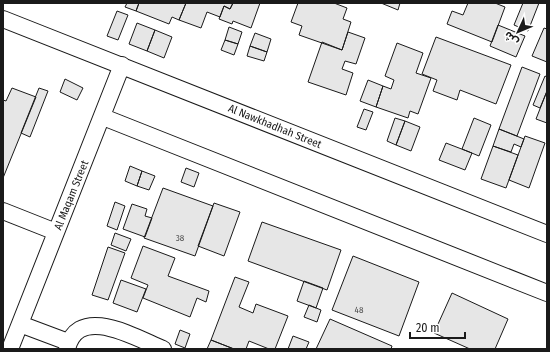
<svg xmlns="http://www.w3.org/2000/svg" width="550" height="352" viewBox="0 0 550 352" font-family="'Fira Sans Condensed','Noto Sans Arabic',sans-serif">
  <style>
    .building { fill: #e6e6e6; stroke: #1a1a1a }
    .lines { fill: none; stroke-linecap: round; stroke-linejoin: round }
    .street-casing { stroke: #1a1a1a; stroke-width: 18 }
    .street { stroke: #fff; stroke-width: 16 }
    .labels { text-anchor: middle; stroke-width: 3; stroke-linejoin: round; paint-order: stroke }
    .number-label { font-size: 9px; fill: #4d4d4d }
    .street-label { font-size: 11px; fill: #1a1a1a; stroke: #fff }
  </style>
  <rect width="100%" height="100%" fill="#fff"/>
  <path class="building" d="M127 3H139L136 11 125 7Z
    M139 3H186L179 20 172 17 169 24 136 11Z
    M186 3H233L230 9 224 6 220 17 207 12 201 28 179 20Z
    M233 3H260L251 28 233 21 232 24 219 19 224 6 230 9Z
    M298 3H334L347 8 343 19 351 22 342 50 299 35 302 26 291 22Z
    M381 3H400L398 10Z
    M468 3H495L505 7 492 42 447 24 452 11 463 15Z
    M523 3H539L528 31 514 25Z
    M117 11 128 15 118 40 107 36Z
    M137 23 155 30 147 51 129 44Z
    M498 25 525 36 516 57 490 46Z
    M229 27 242 32 238 44 225 40Z
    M544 28 547 29V62L532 56Z
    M155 30 172 37 164 58 147 51Z
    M348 32 365 38 356 64 345 61 342 69 353 73 346 95 308 82 322 42 342 50Z
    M255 33 271 39 267 52 250 46Z
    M436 37 511 65 496 104 460 90 457 100 433 91 437 80 422 74Z
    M225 40 238 44 234 55 221 50Z
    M397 43 423 53 416 73 431 78 418 114 410 111 408 118 376 107 383 86 391 89 394 80 385 76Z
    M250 46 267 52 264 61 247 56Z
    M522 67 540 74 517 136 499 129Z
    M545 76 547 77V91L540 108 533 105Z
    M65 79 83 88 77 100 60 92Z
    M368 80 383 86 376 107 360 101Z
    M12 88 36 97 3 178V100L6 101Z
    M39 88 48 91 30 137 21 133Z
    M547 91V123L536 119Z
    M364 109 373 112 366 130 357 127Z
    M395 118 405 121 396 145 387 141Z
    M474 118 491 125 479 156 462 149Z
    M405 121 420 127 411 151 396 145Z
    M499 129 524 139 521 147 514 144 511 152 493 146Z
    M525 136 545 143 529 188 509 180Z
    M446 143 472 153 465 170 439 160Z
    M493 146 518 155 506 188 481 179Z
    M130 166 142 171 137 186 125 181Z
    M186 168 199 173 194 187 181 182Z
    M142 171 155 176 149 190 137 186Z
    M163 188 213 206 195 256 144 238Z
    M115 202 125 206 117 230 107 226Z
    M214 203 240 212 224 256 198 246Z
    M132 204 147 209 145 216 152 218 145 237 123 229Z
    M262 222 341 250 327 290 248 261Z
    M115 233 131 239 126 251 111 245Z
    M143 246 175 258 168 276 209 291 206 302 197 298 190 317 143 298 148 285 131 278Z
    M108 247 125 253 108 300 92 295Z
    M353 256 419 282 399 336 332 310Z
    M235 277 249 282 239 307 253 313 256 304 288 316 275 349H269L249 341 246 349H234L211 340Z
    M121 280 146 289 137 312 113 303Z
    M304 281 323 288 316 308 297 301Z
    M452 293 508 319 495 349H470L434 333Z
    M309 305 321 310 317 322 304 317Z
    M330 319 392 346 391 349H316Z
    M180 330 190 334 185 348 175 344Z
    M293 336 309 342 306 349H288Z
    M211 340 234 349H207Z"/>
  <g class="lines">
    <g class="street-casing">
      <path id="street" d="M3 19 547 234
        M103 117 547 293
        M3 211 56 232
        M20 324 68 342
        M10 349 122 65
        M67 349C78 303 136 338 163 349"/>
    </g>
    <use href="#street" class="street"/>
  </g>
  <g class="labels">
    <g class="number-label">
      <text x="180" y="241">38</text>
      <text x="359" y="313">48</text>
    </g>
    <g class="street-label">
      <text transform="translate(275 126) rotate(22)" y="4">Al Nawkhadhah Street</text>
      <text transform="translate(71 195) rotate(-68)" y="4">Al Maqam Street</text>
    </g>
  </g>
  <rect width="550" height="352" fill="none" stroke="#1a1a1a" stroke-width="8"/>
  <g transform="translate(518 32) rotate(226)" stroke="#ffffff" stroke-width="3" paint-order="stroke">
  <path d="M0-3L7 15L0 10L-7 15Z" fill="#1a1a1a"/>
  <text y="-6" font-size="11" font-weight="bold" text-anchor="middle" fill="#1a1a1a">ش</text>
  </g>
  <path d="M410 332v6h55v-6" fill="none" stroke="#1a1a1a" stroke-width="2"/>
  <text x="416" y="332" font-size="12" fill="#1a1a1a" stroke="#ffffff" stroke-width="3" paint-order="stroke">20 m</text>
</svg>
